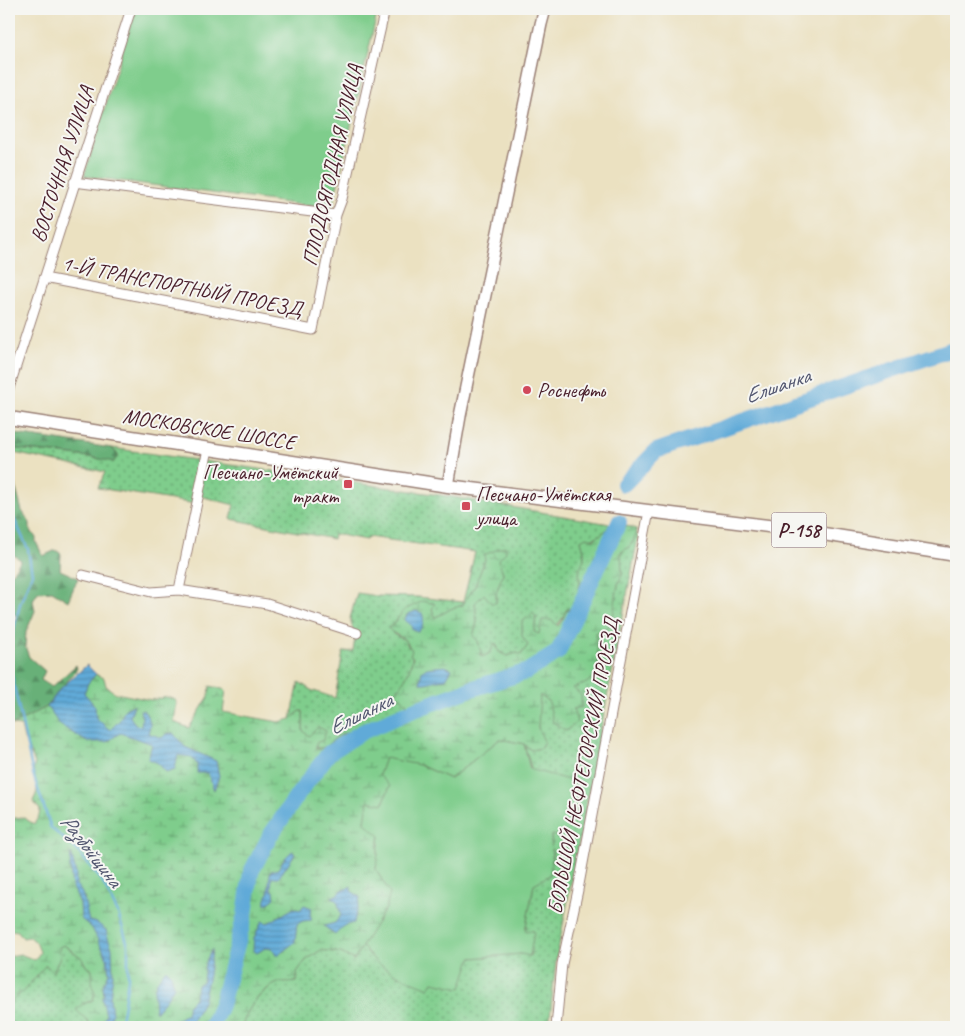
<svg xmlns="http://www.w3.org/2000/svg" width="965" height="1036" viewBox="0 0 965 1036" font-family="Caveat,sans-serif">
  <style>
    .grass { fill: url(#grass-dots); stroke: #64765c }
    .forest { fill: url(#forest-firs); stroke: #586852 }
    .wetland { fill: url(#wetland-marsh); stroke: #64765c }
    .garden { fill: #7fcd8c; stroke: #64765c }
    .water { fill: url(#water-rules); stroke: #556482 }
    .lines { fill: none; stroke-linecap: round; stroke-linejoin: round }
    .stream { stroke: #60aad8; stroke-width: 2.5 }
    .river { stroke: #60aad8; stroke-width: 16 }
    .street-casing { stroke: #9a8076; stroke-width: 11 }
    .secondary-casing { stroke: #9a8076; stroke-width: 14 }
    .primary-casing { stroke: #9a8076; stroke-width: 15 }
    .street { stroke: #fff; stroke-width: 9 }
    .secondary { stroke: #fff; stroke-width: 11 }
    .primary { stroke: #fff; stroke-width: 12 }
    .poi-dot { fill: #d1495b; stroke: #f6f6f2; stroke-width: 2 }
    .labels { text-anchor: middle; stroke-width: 4; stroke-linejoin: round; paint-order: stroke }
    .shield { fill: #f6f6f2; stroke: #7e6067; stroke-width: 1 }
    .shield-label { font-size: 20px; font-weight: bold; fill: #4a1f2b }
    .street-label { font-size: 21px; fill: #4a1f2b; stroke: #f6f6f2 }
    .poi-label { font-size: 21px; fill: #4a1f2b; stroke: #f6f6f2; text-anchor: start }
    .water-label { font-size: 22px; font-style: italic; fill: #535770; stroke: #f6f6f2 }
  </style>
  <defs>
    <pattern id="grass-dots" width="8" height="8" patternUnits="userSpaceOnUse" patternTransform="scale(1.25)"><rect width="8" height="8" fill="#7fcd8c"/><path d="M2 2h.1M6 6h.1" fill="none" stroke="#6aa673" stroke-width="1.8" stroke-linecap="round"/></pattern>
    <pattern id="forest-firs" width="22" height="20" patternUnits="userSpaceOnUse" patternTransform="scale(1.25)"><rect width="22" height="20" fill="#67b078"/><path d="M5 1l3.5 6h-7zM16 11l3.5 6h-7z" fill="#578f63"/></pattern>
    <pattern id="wetland-marsh" width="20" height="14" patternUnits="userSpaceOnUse" patternTransform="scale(1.25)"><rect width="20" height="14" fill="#7fcd8c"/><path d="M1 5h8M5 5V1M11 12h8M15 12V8" fill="none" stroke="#6aa673"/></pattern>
    <pattern id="water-rules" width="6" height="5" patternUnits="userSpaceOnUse" patternTransform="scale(1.25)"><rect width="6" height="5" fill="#60aad8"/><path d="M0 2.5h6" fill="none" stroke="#518aaf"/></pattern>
  </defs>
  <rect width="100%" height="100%" fill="#f6f6f2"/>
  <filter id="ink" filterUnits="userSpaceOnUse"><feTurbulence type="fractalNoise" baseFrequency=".02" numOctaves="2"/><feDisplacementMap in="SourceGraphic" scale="10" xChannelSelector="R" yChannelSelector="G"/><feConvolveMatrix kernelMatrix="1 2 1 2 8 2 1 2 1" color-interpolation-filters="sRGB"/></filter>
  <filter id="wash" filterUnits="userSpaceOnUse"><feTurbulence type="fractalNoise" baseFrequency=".0096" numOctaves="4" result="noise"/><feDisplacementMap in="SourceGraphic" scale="20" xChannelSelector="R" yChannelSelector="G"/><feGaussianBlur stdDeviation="1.12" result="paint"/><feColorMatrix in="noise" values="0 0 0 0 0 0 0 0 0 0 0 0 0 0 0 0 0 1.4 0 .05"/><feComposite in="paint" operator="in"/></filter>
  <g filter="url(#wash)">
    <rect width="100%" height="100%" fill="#ebe1c1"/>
    <path class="grass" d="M9 448 90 457 114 461 118 455 112 448 447 496 610 524C606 536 592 539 581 540L584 551V560L580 568 579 576 580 584 577 596 572 608 566 610C561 625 553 628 539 635L534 632 536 617 528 645 521 655 517 653 507 656 499 652 496 643 490 653 482 657 478 641 473 636 477 622 475 603 484 594 496 602V593L503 573 498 560H485L475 586 462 606C451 606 446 614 435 617L432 609 417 605 404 610 393 634 405 640 408 646 412 650C414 666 404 683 394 695L401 697 408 703 399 710 337 737 325 747 316 749V743L303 731V711H300L291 719 299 682 311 690 335 698 343 652 353 651 355 638 350 618 357 593 377 596 418 597 463 602 475 552 368 537 366 540 334 534 333 539 231 519 234 505 200 496 197 510 190 503 98 488 105 472 14 453 9 456Z
      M636 529 638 538 556 961 549 1027H242C246 1010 260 991 277 983 283 981 291 982 297 982V972L306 960 321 950 341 953 354 960 362 946 378 963 399 976 433 982 471 958 521 954 533 931H525L534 884 552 859 551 835 524 744 531 750 541 748 538 728 539 694 549 702 573 708 572 688 595 638V632L609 626 618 584 622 575 621 552C632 546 635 541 636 529Z
      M64 945 82 958 86 966 92 969 95 992 93 1000 83 1004 84 1016 89 1022 88 1027H9V1003C16 997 24 991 30 984 36 977 39 971 46 965L53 971 58 947Z"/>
    <path class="forest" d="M9 433 112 448 118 455 114 462 90 457 9 448Z
      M9 475 14 482 22 511 30 523V529L36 538V542L43 556 56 550 61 554 60 570 78 578 68 601 52 591 38 592 33 600 35 611 26 632 25 646 29 657 45 671 41 680 52 687 76 665 77 669 47 707 13 725 11 724V713H9V630L17 616 9 611V577L21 560 9 552Z"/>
    <path class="wetland" d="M610 524 632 527 636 529C635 541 632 546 621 552L622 575 618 584 613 617 609 626 595 633C596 647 604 672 588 682 584 685 578 686 573 688L581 695 582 707 573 709 577 722 566 731 553 722 549 702 540 695 538 728 544 741 541 748 531 750 524 744 500 739 450 779 419 765 390 786 383 804 376 870 390 893 386 908 354 960 341 953 321 950 306 960 297 972V982C291 982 284 981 278 983 261 989 246 1010 242 1027H88L89 1022 76 1010 83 1004 93 1000 95 992 92 986V969L86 966 82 958 64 945 59 947 60 957 53 972 46 965C39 972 36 977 30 984 24 991 16 997 9 1003L10 956 20 954 35 960 40 952 36 942 30 937 23 938 18 931 11 930 9 934V819L22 817 34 824 39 816 40 810 33 801C35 797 37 793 37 789 37 779 31 774 35 763L24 739 21 726 13 725 47 707 60 689 87 665 95 674 104 678 106 686 115 693 151 700 169 697 177 701 174 722 189 728 209 696 210 686 226 690 223 712 279 722 291 719 300 711 303 712V731L309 736 318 727 326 731 323 740 316 743V749L325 747 337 737 399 710 407 704 401 697 394 695C403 685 410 671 413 657L410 655 412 650C409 647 408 643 405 640 400 636 393 634 388 628L394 624 404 610 423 601 435 604 432 609 435 617C445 614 451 606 462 606L475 586 485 560 484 555 505 546 506 552 498 560 503 573 496 593V603H491L484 594 475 603 477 622 473 636 478 641 482 657 490 653 495 643 499 652 507 656 517 653 521 655 528 645 522 636V622L533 613 536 617 534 632 539 634 542 620H551L558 626 563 619 566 610 572 608 577 596 580 584 579 576 580 568 584 560V551L581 540 586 537 594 539 608 529Z"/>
    <path class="garden" d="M135 9H378L332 209 84 176Z
      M500 739 524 744 530 769 575 782 578 820 562 836 551 835 552 859 550 875 534 884 525 931H534L530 956 521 954 471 958 461 988 433 982 429 988 399 976 377 963 362 946 386 908 390 893 376 870 380 836 365 823 368 801 383 804 390 786 379 775 385 758 419 765 450 779Z"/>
    <path class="water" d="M416 611 422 613C425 621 423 627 418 632L412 629 411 625 404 620 408 614Z
      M87 665 96 674 88 683 84 693 95 706 96 718 110 730 120 720 125 709 134 705 130 717 136 725 141 726 142 718 140 710H143C150 719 152 723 148 733L162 738 166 734 173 733 185 747 216 761 219 776 214 790 208 773H197V764L191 757 178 755 175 769 166 772 158 763 148 759 152 744 120 733 107 742H87L60 725 47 707 60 689Z
      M445 666 452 669 446 679C436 679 429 684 420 683L422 671 427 668Z
      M292 851 295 854 279 877H272L271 889 274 891 275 898 266 905C265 899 267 898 268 893 270 886 268 878 271 871L278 869 284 859Z
      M71 853 76 873V885C86 894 85 908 89 921L97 923 106 930 108 938 112 948 113 975 110 998 112 1014 108 1027H102L103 1021 106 1015 102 998 104 995 103 986 109 973 107 958 92 928 81 919 80 904 75 892 72 888 70 866Z
      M351 886V891L360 897C360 906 355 913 354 923L345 925 335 935 324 926 335 923 341 915 337 900 332 897 340 893 342 890 346 889Z
      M304 905 312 908 310 914 312 920 303 921 297 924 295 942 277 956 273 949 265 948 257 953 253 950 254 938 262 921 268 923 294 908 300 910Z
      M212 949 209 975 203 1002 188 1027H174L175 1021 186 1014 188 1005 195 998 197 985 203 981 205 963Z
      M166 969 171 974 174 986 167 998 155 1012C154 990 151 988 166 969Z"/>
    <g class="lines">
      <path class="stream" d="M9 508 28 549 32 574 20 604 12 636 9 656
        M9 663 33 774 51 828 76 849 102 881 118 913 128 945V980L120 1027"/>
      <path class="river" d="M624 484 656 451 956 348
        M211 1027 221 1005 245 915 251 872 270 836 299 793 329 753 362 732 411 711 471 689 526 672 558 652 619 522"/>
    </g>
  </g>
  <g filter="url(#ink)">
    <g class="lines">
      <g class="street-casing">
        <path id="street" d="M74 182 336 215
          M44 278 313 330 336 215 342 199 385 9
          M9 388 131 9
          M83 575 151 592 179 590 267 604 357 633
          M179 590 208 449
          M556 1027 562 964 578 890 649 511"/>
      </g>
      <g class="secondary-casing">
        <path id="secondary" d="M448 486 460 416 541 24 545 9"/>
      </g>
      <g class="primary-casing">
        <path id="primary" d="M9 418 448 486 792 529 956 555"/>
      </g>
      <use href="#street" class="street"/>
      <use href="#secondary" class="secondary"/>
      <use href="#primary" class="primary"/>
    </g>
  </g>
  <g class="poi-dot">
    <circle cx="527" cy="390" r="5"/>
    <rect x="343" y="479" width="10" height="10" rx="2.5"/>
    <rect x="461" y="501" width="10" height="10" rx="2.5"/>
  </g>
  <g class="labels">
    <rect class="shield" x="771.5" y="512.5" width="55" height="35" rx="4"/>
    <g class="shield-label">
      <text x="799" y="537">Р-158</text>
    </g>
    <g class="street-label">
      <text transform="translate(62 164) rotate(-72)" y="7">ВОСТОЧНАЯ УЛИЦА</text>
      <text transform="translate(332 165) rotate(-77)" y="7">ПЛОДОЯГОДНАЯ УЛИЦА</text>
      <text transform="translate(182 286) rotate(11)" y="7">1-Й ТРАНСПОРТНЫЙ ПРОЕЗД</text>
      <text transform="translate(209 429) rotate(9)" y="7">МОСКОВСКОЕ ШОССЕ</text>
      <text transform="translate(583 766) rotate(-79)" y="7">БОЛЬШОЙ НЕФТЕГОРСКИЙ ПРОЕЗД</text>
    </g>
    <g class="poi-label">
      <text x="537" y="397">Роснефть</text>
      <text x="338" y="479" text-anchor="end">Песчано-Умётский<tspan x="338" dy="24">тракт</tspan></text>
      <text x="476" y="501">Песчано-Умётская<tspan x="476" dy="24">улица</tspan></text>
    </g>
    <g class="water-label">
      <text transform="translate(777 385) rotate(-19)" y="8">Елшанка</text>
      <text transform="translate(360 713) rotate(-26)" y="8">Елшанка</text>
      <text transform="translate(92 850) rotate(52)" y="8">Разбойщина</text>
    </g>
  </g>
  <rect width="965" height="1036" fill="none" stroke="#f6f6f2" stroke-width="30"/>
</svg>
